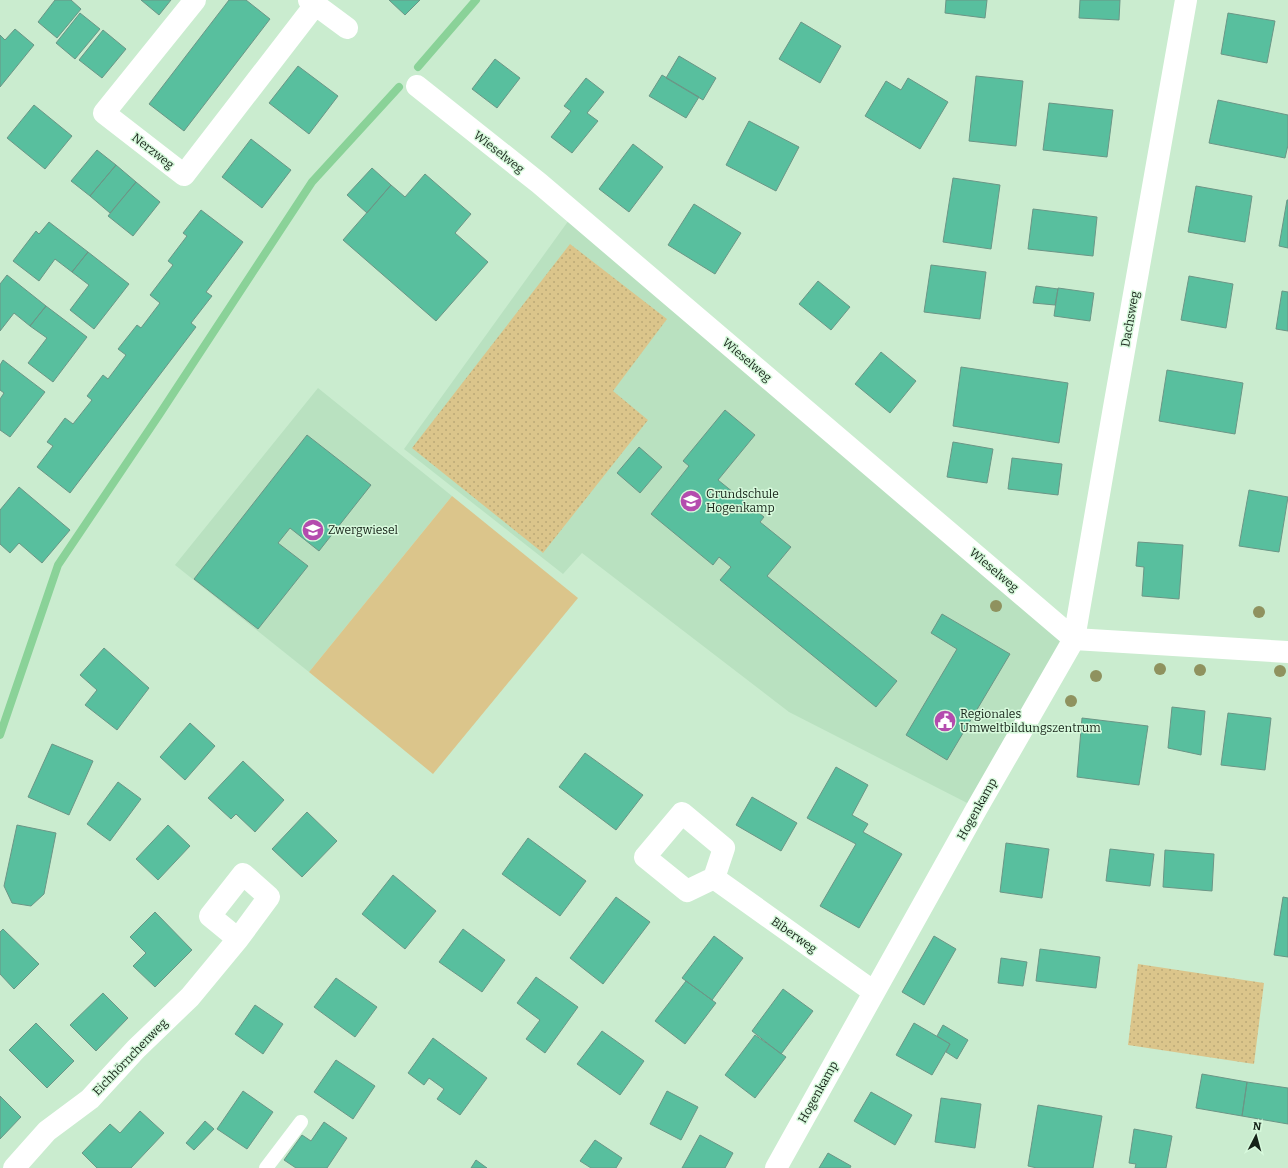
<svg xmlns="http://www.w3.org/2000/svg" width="1288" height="1168" viewBox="0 0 1288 1168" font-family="Bitter,serif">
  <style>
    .built { fill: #b9e1c0 }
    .green { fill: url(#green-dots) }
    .pitch { fill: #dbc58b }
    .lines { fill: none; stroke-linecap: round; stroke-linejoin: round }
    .stream { stroke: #8ad298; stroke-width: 8 }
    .building { fill: #58bf9e; stroke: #6b9686 }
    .lane { stroke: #fff; stroke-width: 14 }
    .street { stroke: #fff; stroke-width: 22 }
    .tree { fill: #8f925f }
    .labels { text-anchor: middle; stroke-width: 3; stroke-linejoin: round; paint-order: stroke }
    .street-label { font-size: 12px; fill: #162318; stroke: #d7f9dc }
    .poi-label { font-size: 12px; fill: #162318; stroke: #d7f9dc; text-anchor: start }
  </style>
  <defs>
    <pattern id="green-dots" width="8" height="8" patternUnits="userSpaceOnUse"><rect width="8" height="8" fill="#dbc58b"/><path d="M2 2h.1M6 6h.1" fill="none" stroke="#bba977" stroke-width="1.8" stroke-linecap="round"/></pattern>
  </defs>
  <rect width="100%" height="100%" fill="#caeccf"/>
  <path class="built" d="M574 213 1074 639 977 808 789 712 582 553 563 574 404 449Z
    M318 388 452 496 309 672 175 565Z"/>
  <path class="green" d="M570 244 667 319 613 391 648 420 543 553 412 448Z
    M1138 964 1264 983 1254 1064 1128 1045Z"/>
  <path class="pitch" d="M452 496 578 598 433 774 309 672Z"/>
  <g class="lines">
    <path class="stream" d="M418 67 476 0
      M0 735 58 565 159 415 312 182 399 87"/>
  </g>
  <path class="building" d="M55 0H71L81 9 57 38 38 22Z
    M141 0H171L159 15Z
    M229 0H246L270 19 184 131 149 104Z
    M389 0H420L405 15Z
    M946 0H987L985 18 945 13Z
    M1080 0H1120L1119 20 1079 18Z
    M80 13 100 29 75 59 56 43Z
    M1228 13 1275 21 1267 63 1221 54Z
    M801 22 841 46 820 83 779 59Z
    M15 29 34 45 0 87V35L5 40Z
    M103 30 126 49 102 78 79 60Z
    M679 56 716 78 703 100 666 78Z
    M495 59 520 78 497 108 472 89Z
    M298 66 338 96 309 134 269 103Z
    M662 75 699 97 686 118 649 96Z
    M976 76 1023 81 1016 146 969 141Z
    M586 78 604 92 587 113 598 121 572 153 551 137 571 111 564 106Z
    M908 78 948 102 920 149 865 116 886 81 901 90Z
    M1218 100 1288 115V145L1285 158 1209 143Z
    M1049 103 1113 110 1107 157 1043 150Z
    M34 105 72 136 45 169 7 138Z
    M749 121 799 147 776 191 726 165Z
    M251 139 291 170 262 208 222 177Z
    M633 144 663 167 629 212 599 189Z
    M97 150 116 165 90 196 71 181Z
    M116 165 136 182 110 213 90 196Z
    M372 168 391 185 367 213 347 195Z
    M425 174 471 214 455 233 488 262 436 321 343 240 391 185 405 197Z
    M953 178 1000 185 991 249 943 242Z
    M136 182 160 202 133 236 108 216Z
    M1196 186 1252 196 1245 242 1188 232Z
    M1287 200H1288V248L1279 246Z
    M694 204 741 233 715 274 668 245Z
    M1033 209 1097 217 1093 256 1028 249Z
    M201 210 243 242 206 292 212 296 191 323 196 327 70 493 37 467 53 446 47 442 65 418 73 424 92 400 87 396 103 375 108 379 126 355 118 349 137 325 141 328 160 303 150 295 173 265 168 261 187 236 183 233Z
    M49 222 88 252 72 272 55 259 39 281 13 261 36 231 39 234Z
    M88 252 129 284 94 329 70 310 89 285 72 272Z
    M931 265 986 272 980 319 924 312Z
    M7 275 46 306 30 326 14 313 0 331V284Z
    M1189 276 1233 284 1226 328 1181 320Z
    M818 281 850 307 831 330 799 304Z
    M1036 286 1058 289 1055 305 1033 303Z
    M1058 288 1094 293 1090 321 1054 316Z
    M1282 291 1288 292V331L1276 329Z
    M46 306 87 337 53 382 28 363 47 338 30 326Z
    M881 352 916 381 890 413 855 384Z
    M3 360 45 392 10 437 0 430V399L4 393 0 390V365Z
    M961 367 1068 383 1059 443 953 426Z
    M1167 370 1243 383 1235 434 1159 421Z
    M725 410 755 435 718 480 764 517 760 522 791 547 767 576 897 681 876 707 720 580 731 567 719 557 713 565 651 514 689 466 683 461Z
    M307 435 371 485 319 551 290 528 278 543 308 566 258 629 194 579Z
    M953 442 993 449 987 483 947 477Z
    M639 447 662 467 640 493 617 473Z
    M1012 458 1062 464 1058 495 1008 489Z
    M19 487 70 530 42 563 19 543 10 553 0 544V510Z
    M1249 490 1288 497 1279 552 1239 546Z
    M1138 542 1183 545 1179 599 1142 596 1144 567 1136 566Z
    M942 614 1010 654 947 760 906 735 957 649 931 633Z
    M104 648 149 688 117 730 85 705 97 690 80 675Z
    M1172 707 1205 711 1201 755 1168 748Z
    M1228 713 1271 718 1265 770 1221 765Z
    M1082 718 1148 726 1139 785 1077 777Z
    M190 723 215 746 185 780 160 757Z
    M52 744 93 761 69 815 28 797Z
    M585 753 643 795 616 830 559 787Z
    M243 761 284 800 255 832 236 814 231 819 208 798Z
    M836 767 868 785 852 815 868 824 863 832 902 854 859 928 820 906 856 844 807 818Z
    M118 782 141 799 110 841 87 824Z
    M752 797 797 823 781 851 736 825Z
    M307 812 337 841 302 877 272 849Z
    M17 825 56 833 44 894 31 906 12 903 4 886Z
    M168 825 190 846 158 880 136 859Z
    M528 838 586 881 560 916 502 874Z
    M1006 843 1049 849 1042 898 1000 892Z
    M1110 849 1154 854 1150 886 1106 881Z
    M1165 850 1214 854 1212 891 1163 887Z
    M393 875 436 911 405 949 362 914Z
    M616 897 650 922 603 984 570 958Z
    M1283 897 1288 898V957L1274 955Z
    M155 912 192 950 155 987 133 966 146 953 130 937Z
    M3 929 39 964 14 989 0 974V932Z
    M463 929 505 960 482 992 439 962Z
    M714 936 743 958 712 1000 682 978Z
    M934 936 956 949 924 1005 902 992Z
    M1040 949 1100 957 1096 988 1036 981Z
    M1001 958 1027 962 1023 986 998 983Z
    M536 977 578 1007 545 1053 526 1039 540 1020 517 1003Z
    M336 978 377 1007 355 1037 314 1007Z
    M686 981 716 1003 685 1044 655 1021Z
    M783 989 813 1011 781 1054 752 1031Z
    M103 993 128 1018 96 1051 70 1025Z
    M255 1005 283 1024 263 1054 235 1034Z
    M36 1023 74 1061 47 1088 9 1050Z
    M914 1023 950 1044 932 1075 896 1055Z
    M943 1025 968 1040 957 1059 946 1052 950 1044 937 1036Z
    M602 1031 644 1061 620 1095 577 1064Z
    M755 1035 786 1057 755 1098 725 1075Z
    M433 1038 487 1078 460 1115 437 1099 444 1089 429 1078 424 1085 408 1073Z
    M336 1060 375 1086 353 1119 314 1092Z
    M1202 1074 1247 1082 1242 1116 1196 1108Z
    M1247 1082 1288 1088V1124L1242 1116Z
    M243 1091 273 1112 247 1149 217 1129Z
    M667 1091 698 1107 681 1140 650 1124Z
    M871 1092 912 1115 895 1145 854 1121Z
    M0 1096 21 1117 0 1139Z
    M941 1098 981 1104 975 1148 935 1142Z
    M1038 1105 1102 1116 1093 1168H1037L1028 1166Z
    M140 1111 164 1133 131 1168H97L82 1153 110 1124 120 1133Z
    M205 1121 214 1129 194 1150 186 1143Z
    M324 1122 347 1138 327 1168H296L284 1160 302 1135 311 1141Z
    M1134 1129 1172 1136 1166 1168H1135L1136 1164 1129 1163Z
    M700 1135 733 1153 725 1168H682Z
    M595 1140 622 1158 616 1168H591L580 1161Z
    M828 1153 851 1166 850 1168H819Z
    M476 1160 487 1168H471Z"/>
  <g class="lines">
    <path class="lane" d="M266 1168 301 1122"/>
    <path class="street" d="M195 0 104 113 184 175 315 5
      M309 0 347 28
      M417 86 539 183 1074 639
      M1074 639C1111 426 1147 212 1186 0
      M714 878 687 891 645 857 682 813 724 848 714 878 874 992
      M14 1168 47 1131 90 1099 136 1049 190 997 238 939 269 897 243 874 210 916 238 939
      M776 1168 977 808 1074 639 1288 652"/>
  </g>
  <g class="tree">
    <circle cx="996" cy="606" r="6"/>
    <circle cx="1259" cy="612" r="6"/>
    <circle cx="1160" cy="669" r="6"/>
    <circle cx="1200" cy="670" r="6"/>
    <circle cx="1280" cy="671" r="6"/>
    <circle cx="1096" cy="676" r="6"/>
    <circle cx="1071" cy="701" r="6"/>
  </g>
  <defs>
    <g id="school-disc" transform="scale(1.15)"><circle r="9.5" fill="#b44cae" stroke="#d7f9dc"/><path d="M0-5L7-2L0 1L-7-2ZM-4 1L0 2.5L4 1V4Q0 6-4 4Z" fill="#fff"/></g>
    <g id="civic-disc" transform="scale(1.15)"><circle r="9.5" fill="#b44cae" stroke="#d7f9dc"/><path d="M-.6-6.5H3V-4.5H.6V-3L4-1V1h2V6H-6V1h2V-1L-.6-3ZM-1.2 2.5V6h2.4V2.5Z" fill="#fff"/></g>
  </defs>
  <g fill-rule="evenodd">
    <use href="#school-disc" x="691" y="501"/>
    <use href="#school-disc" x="313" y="530"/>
    <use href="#civic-disc" x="945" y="721"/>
  </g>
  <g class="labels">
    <g class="street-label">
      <text transform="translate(153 151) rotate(38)" y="4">Nerzweg</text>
      <text transform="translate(499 152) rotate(38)" y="4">Wieselweg</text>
      <text transform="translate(1130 319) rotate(-80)" y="4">Dachsweg</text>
      <text transform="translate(747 360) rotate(40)" y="4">Wieselweg</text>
      <text transform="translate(994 570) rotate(40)" y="4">Wieselweg</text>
      <text transform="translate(977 809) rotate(-61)" y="4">Hogenkamp</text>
      <text transform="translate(794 935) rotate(35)" y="4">Biberweg</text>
      <text transform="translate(130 1057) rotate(-46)" y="4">Eichhörnchenweg</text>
      <text transform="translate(818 1092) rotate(-61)" y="4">Hogenkamp</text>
    </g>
    <g class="poi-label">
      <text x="706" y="498">Grundschule<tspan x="706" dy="14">Hogenkamp</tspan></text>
      <text x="328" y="534">Zwergwiesel</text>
      <text x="960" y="718">Regionales<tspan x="960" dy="14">Umweltbildungszentrum</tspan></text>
    </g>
  </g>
  <g transform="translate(1256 1136) rotate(6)" stroke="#d7f9dc" stroke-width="3" paint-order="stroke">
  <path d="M0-3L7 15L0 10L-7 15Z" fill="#162318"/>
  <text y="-6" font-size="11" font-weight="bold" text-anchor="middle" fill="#162318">N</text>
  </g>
</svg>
